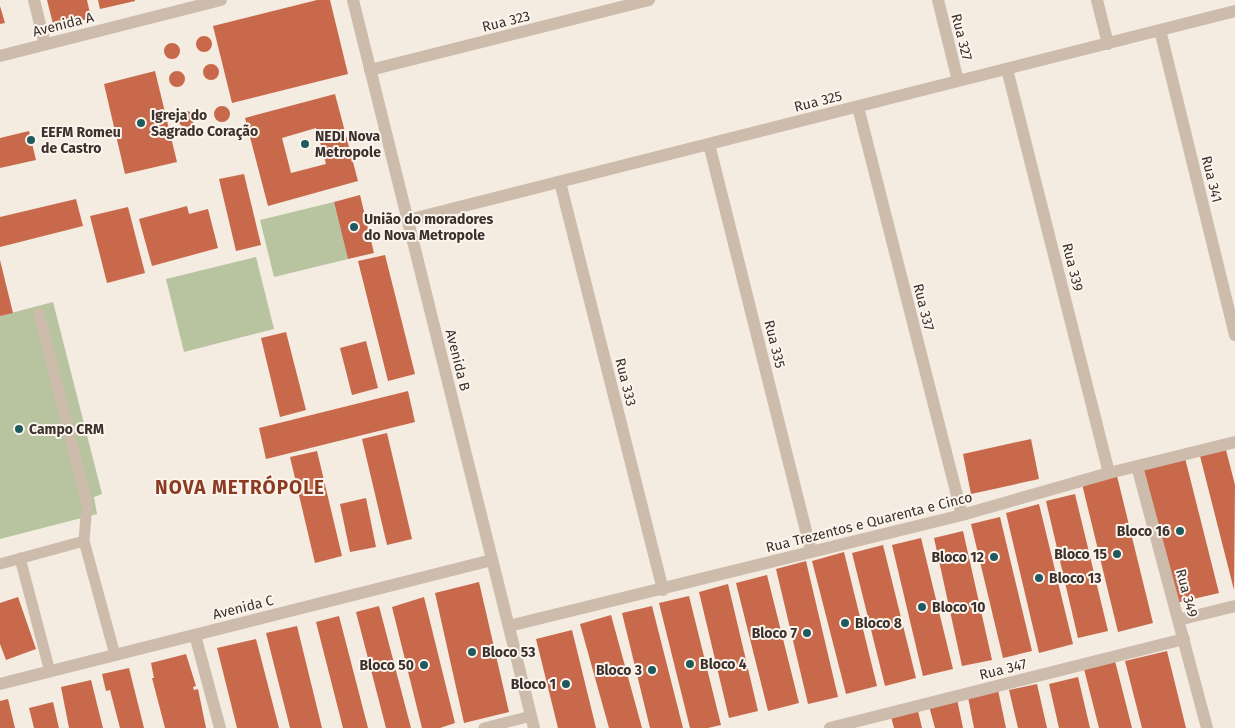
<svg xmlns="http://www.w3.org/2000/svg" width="1235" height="728" viewBox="0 0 1235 728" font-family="'Fira Sans',sans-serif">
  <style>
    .green { fill: #b8c4a0 }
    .building { fill: #c8694b; fill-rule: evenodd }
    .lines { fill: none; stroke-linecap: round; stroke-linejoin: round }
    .service { stroke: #cdbbac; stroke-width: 11 }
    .minor { stroke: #cdbbac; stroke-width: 12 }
    .tertiary { stroke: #cdbbac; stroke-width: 12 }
    .poi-dot { fill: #1f5a5e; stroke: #fbf5ee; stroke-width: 2 }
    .labels { text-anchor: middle; stroke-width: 4; stroke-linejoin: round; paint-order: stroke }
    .street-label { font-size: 14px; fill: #3b302b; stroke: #fbf5ee }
    .poi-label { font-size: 14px; font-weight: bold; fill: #3b302b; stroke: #fbf5ee; text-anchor: start }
    .district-label { font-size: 19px; font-weight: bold; letter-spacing: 1px; fill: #8c3b22; stroke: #fbf5ee }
  </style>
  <rect width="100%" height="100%" fill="#f4ebe1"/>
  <path class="green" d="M334 202 348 259 274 277 260 220Z
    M256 257 274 329 184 352 166 279Z
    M53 302 102 494 94 497 97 514 0 539V316Z"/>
  <path class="building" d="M47 0H87L91 18 54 28Z
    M98 0H135V1L100 9Z
    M317 0H330L348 74 232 103 213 26Z
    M0 6 5 23 0 24Z
    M196 44a8 8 0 1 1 16 0a8 8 0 1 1-16 0Z
    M164 51a8 8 0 1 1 16 0a8 8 0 1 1-16 0Z
    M203 72a8 8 0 1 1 16 0a8 8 0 1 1-16 0Z
    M169 79a8 8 0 1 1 16 0a8 8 0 1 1-16 0Z
    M155 71 177 162 125 174 104 84Z
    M335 94 358 181 268 206 245 118ZM316 128 326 164 291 173 282 138Z
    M214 114a8 8 0 1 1 16 0a8 8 0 1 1-16 0Z
    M178 119a8 8 0 1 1 16 0a8 8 0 1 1-16 0Z
    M29 131 36 160 0 168V138Z
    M244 174 261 245 236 251 219 179Z
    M360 195 374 253 348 259 334 202Z
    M76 199 83 226 0 247V217Z
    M187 206 189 214 208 209 218 248 152 266 139 219Z
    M128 207 145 273 107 283 90 216Z
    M385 255 415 374 388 381 358 261Z
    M0 260 13 313 0 316Z
    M286 332 306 410 280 417 261 338Z
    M366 341 378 388 352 395 340 348Z
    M408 391 415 422 266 459 259 428Z
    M387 433 412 539 387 545 362 439Z
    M1031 439 1039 479 971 494 963 454Z
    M1226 450 1235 485 1234 590 1200 456Z
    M317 451 342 556 315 563 290 457Z
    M1185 458 1219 593 1176 603 1140 470Z
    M1117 476 1153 623 1118 632 1082 484Z
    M1075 494 1108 631 1078 638 1046 501Z
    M366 498 376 547 350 552 340 504Z
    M1039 504 1073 644 1039 653 1006 513Z
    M1000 517 1032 651 1003 658 971 524Z
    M963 531 992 660 962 666 934 538Z
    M921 538 953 669 923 676 892 545Z
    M883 545 916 678 885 686 852 553Z
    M844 552 877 686 846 694 812 561Z
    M806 561 838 697 808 704 776 569Z
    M767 575 799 703 768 711 736 583Z
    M479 582 509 712 464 723 435 593Z
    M728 584 758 711 729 718 699 592Z
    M689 596 721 725 708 728H690L659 603Z
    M18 597 36 649 6 660 0 644V603Z
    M424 597 455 723 440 728H422L392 607Z
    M379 606 411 728H386L356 612Z
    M652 606 683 728H650L622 613Z
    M611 615 642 728H609L580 624Z
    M339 616 368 728H343L316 622Z
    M297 626 322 728H290L266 633Z
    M572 630 596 728H558L536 639Z
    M256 639 279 728H237L217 648Z
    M1167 651 1186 728H1142L1125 661Z
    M186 654 196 686 193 687 194 690 198 689 206 728H165L152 678H154L151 663Z
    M1115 661 1132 728H1099L1084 669Z
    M129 668 144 728H120L110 690 106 691 102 674Z
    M1078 677 1090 728H1059L1049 684Z
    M91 680 103 728H69L61 687Z
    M1037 684 1047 728H1018L1009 690Z
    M998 690 1006 728H974L968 697Z
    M8 699 15 728H0V701Z
    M957 699 963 728H935L929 706Z
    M53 702 59 728H34L29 708Z
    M918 711 922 728H894L891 717Z"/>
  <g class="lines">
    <path class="service" d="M39 314 87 504 84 541 115 655
      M20 558 50 672
      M0 564 84 541
      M484 728 531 716"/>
    <path class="minor" d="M34 0 45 44
      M938 0 958 81
      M1097 0 1108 44
      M1160 30 1235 335
      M1007 69 1109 473
      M370 70 649 0
      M858 107 962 515
      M709 144 811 551
      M560 182 663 590
      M408 220 1235 11
      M1137 466 1207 728
      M1178 620 1235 606
      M509 626 962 515 1109 473 1235 442
      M195 635 220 728
      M0 684 492 560
      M830 728 1184 639"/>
    <path class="tertiary" d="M353 0 534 728
      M0 56 221 0"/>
  </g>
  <g class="poi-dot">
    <circle cx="141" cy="123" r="5"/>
    <circle cx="31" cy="140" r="5"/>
    <circle cx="305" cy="144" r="5"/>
    <circle cx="354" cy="227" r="5"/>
    <circle cx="19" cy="429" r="5"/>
    <circle cx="1180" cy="531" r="5"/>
    <circle cx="1117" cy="554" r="5"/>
    <circle cx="994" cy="557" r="5"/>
    <circle cx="1039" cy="578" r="5"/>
    <circle cx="922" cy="607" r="5"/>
    <circle cx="845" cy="623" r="5"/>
    <circle cx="807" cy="633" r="5"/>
    <circle cx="472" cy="652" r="5"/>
    <circle cx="690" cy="664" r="5"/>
    <circle cx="424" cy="665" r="5"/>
    <circle cx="652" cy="670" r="5"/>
    <circle cx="566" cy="684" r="5"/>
  </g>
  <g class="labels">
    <g class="street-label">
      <text transform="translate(506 21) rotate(-14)" y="5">Rua 323</text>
      <text transform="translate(63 24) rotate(-14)" y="5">Avenida A</text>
      <text transform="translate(962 37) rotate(76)" y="5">Rua 327</text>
      <text transform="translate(818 101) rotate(-14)" y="5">Rua 325</text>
      <text transform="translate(1212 179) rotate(76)" y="5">Rua 341</text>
      <text transform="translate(1073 267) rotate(76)" y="5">Rua 339</text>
      <text transform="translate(924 307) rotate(76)" y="5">Rua 337</text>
      <text transform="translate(775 344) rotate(76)" y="5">Rua 335</text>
      <text transform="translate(458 360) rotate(76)" y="5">Avenida B</text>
      <text transform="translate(626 382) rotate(76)" y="5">Rua 333</text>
      <text transform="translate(869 522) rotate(-14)" y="5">Rua Trezentos e Quarenta e Cinco</text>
      <text transform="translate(1187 593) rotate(75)" y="5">Rua 349</text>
      <text transform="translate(243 607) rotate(-14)" y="5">Avenida C</text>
      <text transform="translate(1003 669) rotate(-14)" y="5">Rua 347</text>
    </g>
    <g class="poi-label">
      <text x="151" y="120">Igreja do<tspan x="151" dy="16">Sagrado Coração</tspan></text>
      <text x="41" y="137">EEFM Romeu<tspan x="41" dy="16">de Castro</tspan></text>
      <text x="315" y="141">NEDI Nova<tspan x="315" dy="16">Metropole</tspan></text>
      <text x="364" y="224">União do moradores<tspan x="364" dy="16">do Nova Metropole</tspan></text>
      <text x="29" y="434">Campo CRM</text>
      <text x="1170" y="536" text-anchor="end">Bloco 16</text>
      <text x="1107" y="559" text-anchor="end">Bloco 15</text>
      <text x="984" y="562" text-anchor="end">Bloco 12</text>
      <text x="1049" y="583">Bloco 13</text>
      <text x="932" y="612">Bloco 10</text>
      <text x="855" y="628">Bloco 8</text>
      <text x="797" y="638" text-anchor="end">Bloco 7</text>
      <text x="482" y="657">Bloco 53</text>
      <text x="700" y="669">Bloco 4</text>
      <text x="414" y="670" text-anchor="end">Bloco 50</text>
      <text x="642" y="675" text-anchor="end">Bloco 3</text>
      <text x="556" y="689" text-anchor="end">Bloco 1</text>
    </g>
    <g class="district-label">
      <text x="240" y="494">NOVA METRÓPOLE</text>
    </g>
  </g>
</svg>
